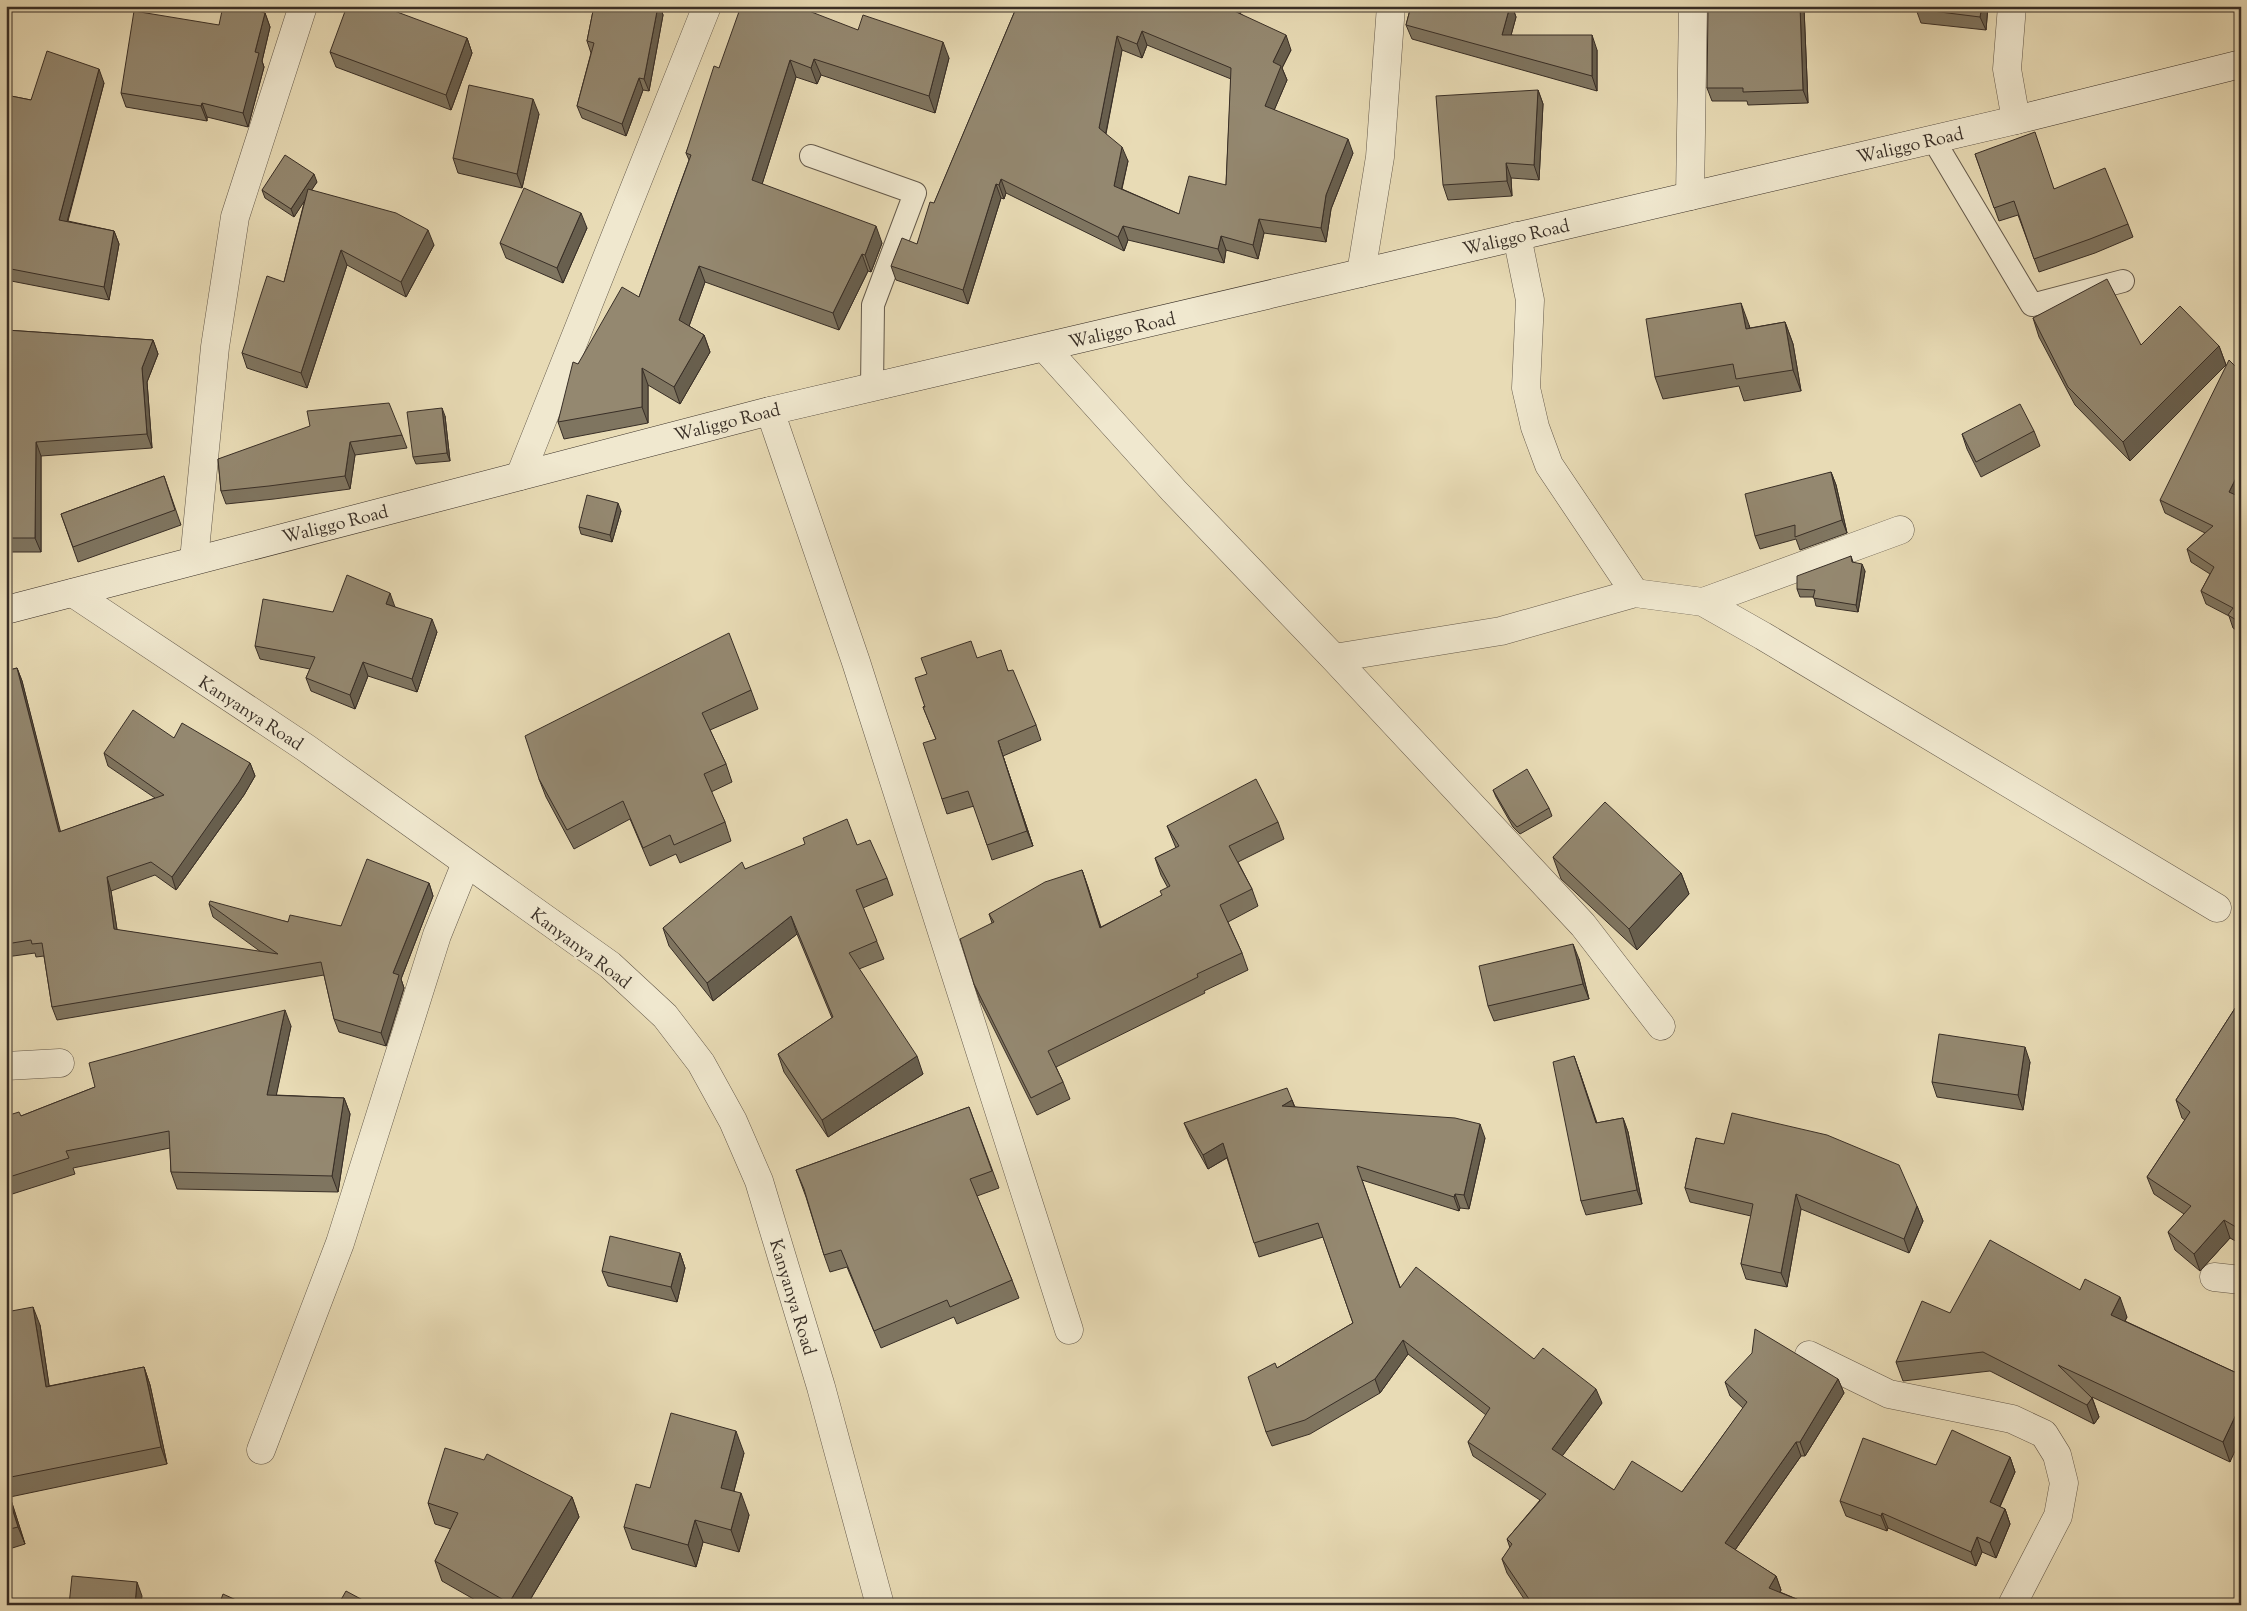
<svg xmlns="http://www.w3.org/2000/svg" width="2247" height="1611" viewBox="0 0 2247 1611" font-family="'Sorts Mill Goudy',serif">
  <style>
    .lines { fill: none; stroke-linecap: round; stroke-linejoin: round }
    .lane-casing { stroke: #64594a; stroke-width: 24 }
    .street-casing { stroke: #64594a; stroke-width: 29 }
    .secondary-casing { stroke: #382e26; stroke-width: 29 }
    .lane { stroke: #f0e8cf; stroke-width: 22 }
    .street { stroke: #f0e8cf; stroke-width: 28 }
    .secondary { stroke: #f0e8cf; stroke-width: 28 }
    .wall { fill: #7f7560; stroke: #382e26; fill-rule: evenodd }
    .shaded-wall { fill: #685f4e; stroke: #382e26 }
    .building { fill: #948870; stroke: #382e26; fill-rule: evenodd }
    .labels { text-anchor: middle; stroke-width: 5; stroke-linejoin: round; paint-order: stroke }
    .street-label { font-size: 18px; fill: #382e26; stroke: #f0e8cf }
  </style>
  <rect width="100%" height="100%" fill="#e8dbb5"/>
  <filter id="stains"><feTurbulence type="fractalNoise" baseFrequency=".004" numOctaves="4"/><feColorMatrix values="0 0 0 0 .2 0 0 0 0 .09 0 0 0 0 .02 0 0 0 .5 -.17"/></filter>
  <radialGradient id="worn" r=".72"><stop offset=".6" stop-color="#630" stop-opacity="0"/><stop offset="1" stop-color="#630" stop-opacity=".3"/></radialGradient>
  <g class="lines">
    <g class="lane-casing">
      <path id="lane" d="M1933 139 2032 305 2123 281
        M811 156 915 193 873 305 872 388"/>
    </g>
    <g class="street-casing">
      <path id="street" d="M2012 6 2007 69 2016 120
        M1690 196 1693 6
        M1517 236 1530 300 1526 388 1535 427 1549 465 1635 593
        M1361 273 1380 157 1391 6
        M1045 348 1174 491 1334 658 1583 925 1661 1026
        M770 411 856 662 1069 1330
        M520 476 707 6
        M194 560 215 347 235 217 303 6
        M73 593 306 748 610 965 665 1016 701 1063 733 1121 759 1181 821 1387 880 1605
        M1703 602 1900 530
        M1334 658 1501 631 1635 593 1703 602 1763 636 2217 908
        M6 1066 60 1063
        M2214 1277 2241 1280
        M1809 1355 1889 1394 2012 1419 2044 1434 2057 1455 2064 1483 2058 1516 2012 1605
        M261 1450 340 1243 437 935 466 863"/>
    </g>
    <g class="secondary-casing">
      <path id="secondary" d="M6 610 770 411 2016 120 2241 64"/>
    </g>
    <use href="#lane" class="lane"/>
    <use href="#street" class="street"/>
    <use href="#secondary" class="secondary"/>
  </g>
  <path class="wall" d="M594 6H660L663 15 649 91 643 90 626 136 582 118 577 106 591 53 587 41Z
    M1017 6 1241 14 1291 50 1282 68 1287 80 1274 110 1353 153 1331 209 1326 242 1264 233 1258 259 1226 250 1224 263 1128 240 1124 251 1006 193 1004 199 1001 198 968 304 896 280 891 266 917 244ZM1147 45 1231 79 1226 185 1179 214 1122 189 1128 161 1106 134 1122 50 1142 58Z
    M1411 6H1512L1516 17 1511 35 1597 50V91L1412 39 1406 25Z
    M1916 6H1988L1986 30 1921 23 1916 9Z
    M1740 8H1804L1808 103 1748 105 1747 101H1712L1707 88Z
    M265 13 270 27 262 61 264 67 248 127 207 117V121L126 107 121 93 219 25Z
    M858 30 949 58 935 113 821 75 817 84 796 77 762 184 882 243 871 272 868 271 839 330 705 282 689 326 704 335 710 352 680 404 648 385V423L564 439 558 422 578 364 639 297 689 160 686 153 719 68Z
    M467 38 472 53 451 110 336 67 330 52Z
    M104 83 68 221 114 231 119 244 109 300 6 280V95L31 100Z
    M1538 90 1543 104 1539 180 1511 178 1512 196 1448 200 1443 185Z
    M539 114 522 188 458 173 453 158Z
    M1975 154 2055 189 2128 224 2133 237 2095 253 2039 272 2018 215 1999 221Z
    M317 182 311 190 434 245 406 297 347 265 307 388 247 368 242 353 284 282 305 199 294 217 265 198 262 190Z
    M587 228 563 283 506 258 500 243Z
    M2033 318 2141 345 2219 346 2226 365 2130 461 2075 405 2039 337Z
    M1785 322 1793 344 1801 391 1744 401 1739 386 1663 399 1655 377 1749 325 1750 328Z
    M6 330 153 340 158 354 147 382 152 448 41 456V552H6Z
    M445 416 450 461 416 464 413 457Z
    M2034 431 2040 446 1981 477 1967 449 1962 434Z
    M402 435 407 448 355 455 350 489 274 499 226 504 221 491 218 459Z
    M1831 472 1836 485 1847 533 1800 550 1796 539 1760 549 1755 536Z
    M164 476 181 525 78 562 61 514Z
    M2238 496 2241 498V633L2233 628 2229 616 2206 604 2201 591 2210 574 2191 562 2187 549 2205 533 2165 513 2160 500Z
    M621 511 612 542 581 534 579 527Z
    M1851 556 1853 562 1865 571 1858 612 1816 606 1814 597H1800L1797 589Z
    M395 607 437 632 417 692 368 676 355 709 311 691 306 678 310 669 260 659 255 646 333 612Z
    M977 658 1009 671 1036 725 1041 740 1003 756 1033 846 992 860 974 806 947 814 942 799 936 739 923 707Z
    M17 668 22 681 60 832 155 798 108 766 104 753 174 738 250 763 255 776 244 795 176 890 155 875 111 891 117 930 261 952 213 917 209 904 288 922 341 926 429 883 433 896 401 979 404 988 386 1046 339 1032 334 1019 324 975 57 1020 52 1007 44 956 36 957 35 953 6 957V671Z
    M751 690 758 709 710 730 726 764 732 782 711 792 725 822 731 841 680 863 676 854 650 866 630 819 574 849 546 797 539 779Z
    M1493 790 1549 808 1552 816 1520 834 1513 827 1496 797Z
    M1278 822 1284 839 1238 862 1252 889 1258 906 1228 922 1242 953 1248 970 1204 991 1205 993 1056 1067 1063 1082 1070 1099 1037 1115 980 1001 974 984 992 923 989 914 1082 870 1101 927 1161 896 1168 888 1161 875 1155 858 1176 848 1174 843 1167 826Z
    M857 845 887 878 893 895 863 908 884 959 859 969 923 1074 828 1137 784 1072 778 1054 832 1018 797 934 713 1001 669 946 663 928 745 869Z
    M1553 857 1681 873 1689 894 1637 950 1561 879Z
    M1579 959 1589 999 1494 1021 1488 1006Z
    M2241 999V1244L2230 1238 2200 1271 2175 1250 2168 1232 2184 1214 2154 1194 2147 1177 2185 1120 2182 1118 2176 1100Z
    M291 1026 276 1095 344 1098 350 1114 338 1192 177 1189 171 1172 170 1148 73 1168 75 1174 6 1196V1116H21L95 1087Z
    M2030 1062 2023 1110 1937 1097 1932 1082Z
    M1579 1070 1597 1123 1623 1118 1628 1132 1642 1204 1586 1215 1581 1201Z
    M1292 1100 1295 1107 1485 1138 1469 1209 1460 1208 1459 1211 1362 1180 1400 1287 1534 1359 1602 1403 1562 1456 1614 1490 1682 1492 1743 1408 1730 1396 1725 1382 1838 1379 1844 1393 1805 1456H1801L1735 1550 1776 1576 1781 1590 1780 1592 1811 1605H1528L1507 1573 1502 1559 1510 1548 1507 1539 1540 1500 1473 1456 1468 1442 1486 1415 1408 1354 1380 1393 1310 1434 1272 1446 1266 1432 1277 1368 1353 1323 1323 1237 1259 1257 1227 1158 1208 1169 1190 1137 1184 1123Z
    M969 1107 999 1188 977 1196 1012 1280 1019 1298 957 1324 954 1317 881 1348 847 1267 830 1272 824 1255 806 1197 796 1170Z
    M1696 1138 1917 1206 1923 1221 1909 1253 1801 1209 1787 1287 1746 1279 1741 1264 1751 1216 1690 1202 1685 1188Z
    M680 1253 685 1268 677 1302 608 1286 602 1271Z
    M2080 1290 2127 1317 2125 1321 2241 1375 2230 1462 2092 1397 2099 1417 2094 1424 1990 1371 1903 1381 1896 1362 1950 1313Z
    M6 1312 40 1325 49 1386 144 1367 150 1385 167 1464 10 1497 25 1544 6 1550Z
    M744 1453 734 1491 749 1515 739 1552 703 1542 696 1567 632 1549 624 1527 650 1488Z
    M2010 1457 2015 1472 2000 1507 2005 1509 2010 1524 1996 1558 1982 1552 1976 1566 1888 1528 1887 1531 1846 1516 1840 1501 1936 1465Z
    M572 1497 579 1517 527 1605H484L442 1581 435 1561 451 1529 435 1524 428 1503Z"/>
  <path class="shaded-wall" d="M658 6H660L663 15 649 91 644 79Z
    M1233 6H1243L1237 24 1232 10Z
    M1510 6H1512L1516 17 1507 50 1502 35Z
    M1800 6H1803L1804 8 1808 103 1803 90Z
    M1982 6H1988L1986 30 1980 17Z
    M265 13 270 27 262 61 264 67 248 127 243 113 255 52Z
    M1142 31 1147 45 1142 58 1137 44Z
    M1286 35 1291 50 1282 68 1287 80 1270 120 1265 106 1273 62Z
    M1592 35 1597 50V91L1592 76Z
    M1117 36 1122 50 1104 142 1099 128Z
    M467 38 472 53 451 110 446 95Z
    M943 42 949 58 935 113 929 96Z
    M814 59 821 75 817 84 811 68Z
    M790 60 796 77 758 197 752 180Z
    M99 69 104 83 64 233 59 220Z
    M639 78 643 90 626 136 622 124Z
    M1538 90 1543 104 1539 180 1534 165Z
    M533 99 539 114 522 188 517 174Z
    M202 103 207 117V121L201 106Z
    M1348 139 1353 153 1331 209 1326 242 1321 228 1326 195Z
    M1122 147 1128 161 1119 200 1114 186Z
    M1506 163 1511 178 1512 196 1507 181Z
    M314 174 317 182 294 217 291 209Z
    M1001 179 1006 193 1004 199 999 185Z
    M996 184 1001 198 968 304 963 290Z
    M581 213 587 228 563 283 557 268Z
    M1259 219 1264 233 1258 259 1253 245Z
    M876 226 882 243 871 272 865 255Z
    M1123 226 1128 240 1124 251 1118 237Z
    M428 230 434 245 406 297 401 282Z
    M114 231 119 244 109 300 104 287Z
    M1221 236 1226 250 1224 263 1218 249Z
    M341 250 347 265 307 388 301 373Z
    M862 254 868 271 839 330 833 313Z
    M699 266 705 282 685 337 679 320Z
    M1741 303 1749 325 1753 350 1746 329Z
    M1785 322 1793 344 1801 391 1793 370Z
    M704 335 710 352 680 404 674 387Z
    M153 340 158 354 147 382 152 448 147 434 142 368Z
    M2219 346 2226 365 2130 461 2123 442Z
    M642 368 648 385V423L642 407Z
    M442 408 445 416 450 461 447 453Z
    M36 442 41 456V552L35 538Z
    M350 442 355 455 350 489 345 476Z
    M2241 468V490L2233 505 2229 492Z
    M1831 472 1836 485 1847 533 1842 520Z
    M618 503 621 511 612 542 610 535Z
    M1862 564 1865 571 1858 612 1856 605Z
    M390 593 395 607 386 604Z
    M432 619 437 632 417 692 412 679Z
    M363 662 368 676 355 709 350 695Z
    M17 668 22 681 64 845 59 832Z
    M998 741 1033 846 1027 831Z
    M250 763 255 776 244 795 176 890 172 877Z
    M1082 870 1088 887 1106 945 1100 928Z
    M1681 873 1689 894 1637 950 1629 929Z
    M107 877 111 891 119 942 114 929Z
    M429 883 433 896 401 979 404 988 386 1046 381 1033 393 973Z
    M791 916 797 934 713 1001 707 983Z
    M1573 944 1579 959 1589 999 1583 984Z
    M285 1010 291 1026 273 1111 267 1095Z
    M2025 1047 2030 1062 2023 1110 2018 1095Z
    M917 1056 923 1074 828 1137 822 1120Z
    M1574 1056 1579 1070 1601 1137 1596 1123Z
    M344 1098 350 1114 338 1192 332 1176Z
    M1292 1100 1297 1114 1282 1106Z
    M1623 1118 1628 1132 1642 1204 1637 1190Z
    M1480 1124 1485 1138 1469 1209 1464 1195Z
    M1223 1143 1228 1157 1208 1169 1203 1155Z
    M1455 1194 1460 1208 1459 1211 1454 1197Z
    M1796 1194 1801 1209 1787 1287 1781 1273Z
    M1917 1206 1923 1221 1909 1253 1904 1239Z
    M2224 1220 2230 1238 2200 1271 2194 1254Z
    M680 1253 685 1268 677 1302 671 1287Z
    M2120 1297 2127 1317 2118 1334 2111 1315Z
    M33 1307 40 1325 52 1405 46 1387Z
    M1403 1340 1408 1354 1380 1393 1375 1379Z
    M144 1367 150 1385 167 1464 161 1447Z
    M1838 1379 1844 1393 1805 1456 1800 1442Z
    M1596 1389 1602 1403 1557 1463 1552 1449Z
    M2092 1398 2099 1417 2094 1424 2087 1405Z
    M2241 1404V1438L2230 1462 2223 1442Z
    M736 1431 744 1453 729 1509 721 1488Z
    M1796 1442 1801 1456 1730 1557 1725 1543Z
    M2010 1457 2015 1472 1995 1517 1990 1502Z
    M6 1488 10 1497 25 1544 18 1527Z
    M741 1493 749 1515 739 1552 731 1530Z
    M572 1497 579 1517 527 1605H510L509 1603Z
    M2005 1509 2010 1524 1996 1558 1990 1543Z
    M1882 1513 1888 1528 1887 1531 1881 1516Z
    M695 1520 703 1542 696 1567 688 1545Z
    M1977 1537 1982 1552 1976 1566 1971 1552Z
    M1776 1576 1781 1590 1774 1602 1769 1588Z
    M137 1582 142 1596 141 1605H135Z"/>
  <path class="building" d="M223 6H239L265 13 255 52 259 53 243 113 202 103 201 106 121 93 134 11 219 25Z
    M347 6H381L467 38 446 95 330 52Z
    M594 6H658L644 79 639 78 622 124 577 106 594 43 587 41Z
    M741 6H796L858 30 863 15 943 42 929 96 814 59 811 68 790 60 752 180 876 226 865 255 862 254 833 313 699 266 679 320 704 335 674 387 642 368V407L558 422 573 362 578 364 622 287 639 297 691 155 686 153 714 66 719 68Z
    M1017 6H1233L1232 10 1286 35 1273 62 1281 66 1265 106 1348 139 1326 195 1321 228 1259 219 1253 245 1221 236 1218 249 1123 226 1118 237 1001 179 999 185 996 184 963 290 891 266 902 238 917 244 930 202 934 203ZM1142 31 1231 68 1226 185 1189 176 1179 214 1114 186 1122 147 1099 128 1117 36 1137 44Z
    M1411 6H1510L1502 35H1592V76L1406 25Z
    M1740 6H1800L1803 90 1743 92V88H1707L1708 7 1740 8Z
    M1916 6H1982L1980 17 1916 9Z
    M47 51 99 69 59 220 114 231 104 287 6 268V95L31 100Z
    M469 85 533 99 517 174 453 158Z
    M1538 90 1534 165 1506 163 1507 181 1443 185 1436 96Z
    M2035 132 2054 189 2105 168 2128 224 2090 239 2034 259 2014 201 1994 208 1975 154Z
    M285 155 314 174 291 209 262 190Z
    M524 188 581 213 557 268 500 243Z
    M308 189 396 213 428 230 401 282 341 250 301 373 242 353 267 276 284 282Z
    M2107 279 2141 345 2180 306 2219 346 2123 442 2068 387 2033 318Z
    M1741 303 1746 329 1785 322 1793 370 1736 379 1733 364 1655 377 1646 319Z
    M6 330 153 340 142 368 147 434 36 442 35 538H6Z
    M2229 360 2241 372V468L2229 492 2240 497 2237 504 2241 501V623L2228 615 2233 608 2201 591 2214 567 2187 549 2213 526 2160 500Z
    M389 403 402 435 350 442 345 476 269 486 221 491 218 459 310 426 307 411Z
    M2020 404 2034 431 1976 462 1962 434Z
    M442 408 447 453 413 457 407 412Z
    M1831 472 1842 520 1795 537V525L1755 536 1745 494Z
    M164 476 175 510 73 547 61 514Z
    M587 495 618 503 610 535 579 527Z
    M1851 556 1852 562 1862 564 1856 605 1813 598 1815 590 1797 589V576Z
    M347 575 390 593 386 604 432 619 412 679 363 662 350 695 306 678 315 657 255 646 263 599 333 612Z
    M729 633 751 690 702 713 726 764 704 774 725 822 674 845 670 835 643 848 623 801 567 830 539 779 525 736Z
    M971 641 977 658 1001 650 1008 671 1013 670 1036 725 998 741 1027 831 987 845 968 791 942 799 923 743 936 739 923 707H925L915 678 927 674 921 658Z
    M17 668 59 832 164 795 104 753 133 710 174 738 182 723 250 763 239 782 172 877 151 862 107 877 114 929 278 954 209 904 210 901 288 922 290 915 341 926 367 859 429 883 393 973 399 975 381 1033 334 1019 321 962 52 1007 42 943 32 944 31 940 6 944V671Z
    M1527 769 1549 808 1517 827 1510 819 1493 790Z
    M1256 779 1278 822 1229 846 1252 889 1220 905 1242 953 1197 974 1198 977 1048 1051 1063 1082 1031 1098 974 984 960 939 994 922 989 914 1045 882 1082 870 1100 928 1162 895 1160 891 1170 886 1155 858 1179 846 1167 826Z
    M1605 802 1681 873 1629 929 1553 857Z
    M847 819 857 845 870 840 887 878 856 890 877 941 849 953 917 1056 822 1120 778 1054 833 1017 791 916 707 983 663 928 742 862 745 869 805 844 803 838Z
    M1573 944 1583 984 1488 1006 1479 966Z
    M2241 999V1230L2224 1220 2194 1254 2168 1232 2191 1206 2147 1177 2190 1112 2176 1100Z
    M285 1010 267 1095 344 1098 332 1176 171 1172 169 1131 66 1151 69 1158 6 1178V1116L19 1112 21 1116 95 1087 89 1063Z
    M1939 1034 2025 1047 2018 1095 1932 1082Z
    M1574 1056 1596 1123 1623 1118 1637 1190 1581 1201 1553 1062Z
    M1287 1088 1292 1100 1282 1106 1455 1118 1480 1124 1464 1195 1455 1194 1454 1197 1357 1166 1400 1288 1416 1267 1534 1359 1543 1348 1596 1389 1552 1449 1614 1490 1632 1461 1682 1492 1747 1402 1725 1382 1752 1353 1755 1329 1838 1379 1800 1442H1796L1725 1543 1776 1576 1769 1588 1811 1605H1533L1502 1559 1512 1544 1507 1539 1546 1494 1468 1442 1490 1408 1403 1340 1375 1379 1305 1420 1266 1432 1248 1377 1275 1363 1277 1368 1353 1323 1318 1223 1254 1243 1223 1143 1203 1155 1184 1123Z
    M969 1107 992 1171 970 1179 1012 1280 950 1307 947 1300 874 1331 841 1250 824 1255 804 1189 796 1170Z
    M1732 1113 1827 1135 1899 1165 1917 1206 1904 1239 1796 1194 1781 1273 1741 1264 1753 1204 1685 1188 1696 1138 1724 1144Z
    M610 1236 680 1253 671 1287 602 1271Z
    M1990 1240 2080 1290 2085 1279 2120 1297 2111 1315 2241 1375V1404L2223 1442 2058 1365 2092 1398 2087 1405 1983 1352 1896 1362 1922 1301 1950 1313Z
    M33 1307 46 1387 144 1367 161 1447 6 1478V1312Z
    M671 1413 736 1431 721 1488 741 1493 731 1530 695 1520 688 1545 624 1527 636 1484 650 1488Z
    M1952 1430 2010 1457 1990 1502 2005 1509 1990 1543 1977 1537 1971 1552 1882 1513 1881 1516 1840 1501 1863 1438 1936 1465Z
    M445 1448 484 1460 487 1454 572 1497 509 1603 435 1561 458 1513 428 1503Z
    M6 1489 18 1527 6 1530Z
    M72 1576 137 1582 135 1605H69Z
    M346 1591 372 1605H338Z
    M223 1594 247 1605H219Z"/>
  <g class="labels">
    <g class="street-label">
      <text transform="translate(1910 145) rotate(-13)" y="6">Waliggo Road</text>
      <text transform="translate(1516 237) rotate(-13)" y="6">Waliggo Road</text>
      <text transform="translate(1122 330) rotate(-13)" y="6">Waliggo Road</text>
      <text transform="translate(727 422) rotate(-14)" y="6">Waliggo Road</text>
      <text transform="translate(335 524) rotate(-14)" y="6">Waliggo Road</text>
      <text transform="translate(251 713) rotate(33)" y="6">Kanyanya Road</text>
      <text transform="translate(581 948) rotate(37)" y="6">Kanyanya Road</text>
      <text transform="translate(793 1297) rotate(73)" y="6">Kanyanya Road</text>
    </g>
  </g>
  <rect width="2247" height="1611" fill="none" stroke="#e8dbb5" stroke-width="25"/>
  <rect x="8" y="8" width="2232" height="1596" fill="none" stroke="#382e26" stroke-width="2.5"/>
  <rect x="12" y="12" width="2222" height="1586" fill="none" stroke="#382e26"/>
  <rect width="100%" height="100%" filter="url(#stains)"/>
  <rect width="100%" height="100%" fill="url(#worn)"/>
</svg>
